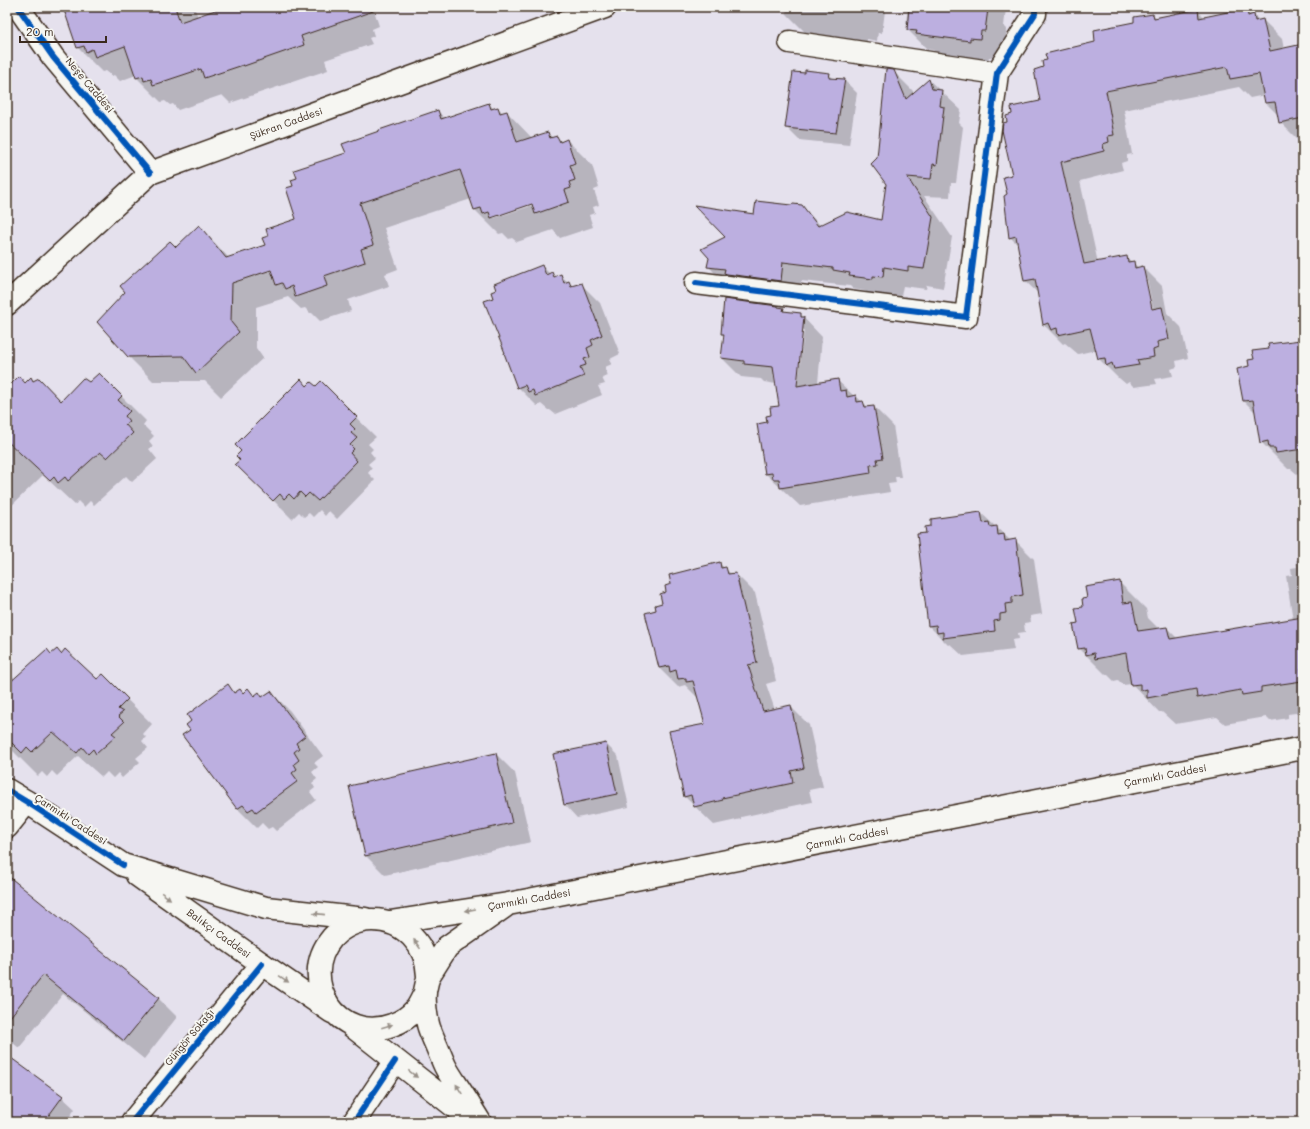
<svg xmlns="http://www.w3.org/2000/svg" width="1310" height="1129" viewBox="0 0 1310 1129" font-family="Mali,sans-serif">
  <style>
    .shadow { fill: #0003; fill-rule: evenodd }
    .building { fill: #bcafe0; stroke: #3b2a1e }
    .lines { fill: none; stroke-linecap: round; stroke-linejoin: round }
    .street-casing { stroke: #3b2a1e; stroke-width: 25 }
    .secondary-casing { stroke: #3b2a1e; stroke-width: 25 }
    .street { stroke: #f6f6f2; stroke-width: 22 }
    .secondary { stroke: #f6f6f2; stroke-width: 22 }
    .cycleway-casing { stroke: #f6f6f2; stroke-width: 8 }
    .cycleway { stroke: #0057b8; stroke-width: 6 }
    .oneway { fill: #989088 }
    .labels { text-anchor: middle; stroke-width: 4; stroke-linejoin: round; paint-order: stroke }
    .street-label { font-size: 10px; fill: #3b2a1e; stroke: #f6f6f2 }
  </style>
  <rect width="100%" height="100%" fill="#e5e1ed"/>
  <filter id="ink" filterUnits="userSpaceOnUse"><feTurbulence type="fractalNoise" baseFrequency=".025" numOctaves="2"/><feDisplacementMap in="SourceGraphic" scale="8" xChannelSelector="R" yChannelSelector="G"/><feConvolveMatrix kernelMatrix="1 2 1 2 8 2 1 2 1" color-interpolation-filters="sRGB"/></filter>
  <g filter="url(#ink)">
    <path class="shadow" d="M58 7H194L198 17 227 7H373L379 26 372 29 374 36 369 38 372 44 325 60 328 70 230 103 222 95 178 110 173 104 170 105 165 101 161 102 137 78 136 75 120 81 114 75 112 76 106 71 102 72 78 48 67 16Z
      M785 7H883L882 9 885 11 882 33 878 32 877 41 867 39V43L815 36 812 33 805 32 786 13 787 8Z
      M908 7H1005L1006 8 1004 26 1007 29 1003 50 999 58 989 57 988 60 937 53 933 50 927 49 908 30V25L906 23Z
      M1247 9 1260 21 1263 20 1282 39 1284 49 1303 47V140L1299 141 1280 122 1278 115 1266 103 1265 95 1250 98 1239 87 1124 110 1132 154 1127 155V161L1121 163 1123 170 1080 181 1098 263 1126 257 1139 268 1143 267 1162 286 1167 313 1181 327 1188 358 1176 361 1177 367 1171 369 1173 376 1155 379 1157 384 1134 387 1129 382 1126 384 1119 378H1118L1099 359 1096 350 1078 354 1065 343 1063 344 1044 325 1039 294 1025 281 1019 246 1010 237 1008 195 1013 175 1008 122 1042 102 1044 68 1096 43 1135 23 1153 15 1157 18 1197 10 1205 18ZM1144 276 1147 279 1154 313 1152 314Z
      M893 71 912 90 914 93 929 80 961 110 959 123 963 127 956 183H951L950 197 924 196 952 237 943 288 927 285 926 289 903 286 901 296 892 295V298L869 295 865 291 853 289 850 286 801 281 799 300 728 286 709 267 727 237 755 215 801 206 821 226 881 221 887 184 878 159Z
      M829 74 834 79 844 80 857 93 849 145 799 140 786 127Z
      M489 104 494 109 498 108 503 113 507 112 532 138 548 133 553 138 557 137 562 142 567 140 592 165 599 188 594 190 599 205 593 207 595 213 589 215 593 227 560 238 553 230 517 242 512 238 509 239 503 233 499 234 474 209 471 199 384 228 398 269 385 274 389 286 348 300 351 311 320 321 312 313H310L305 308 301 309 288 297 256 307V348L263 358 221 397 205 381H153L128 356 176 248 199 226 229 258 266 246 298 219 294 187 347 154 438 111 445 119ZM536 202 537 204 494 218 492 217Z
      M542 266 550 274 552 273 555 277 560 275 574 287 581 284 600 303 620 354 610 359 612 364 605 367 608 376 602 378 605 384 598 386 602 395 555 414 550 410H548L541 404 537 406 518 387 506 353 495 298Z
      M783 309 787 313 800 314 822 337 818 383 837 380 854 396H856L869 408 874 407 893 426 901 477H895L896 483 888 484 890 492 800 506 766 474 768 423 780 406 776 384 764 382 761 379 741 377 722 358 724 336 722 334ZM802 328 804 330 797 391H795Z
      M1300 341 1303 344V479L1291 469H1288L1261 442 1256 413 1244 401 1238 369 1250 367 1255 360 1271 350Z
      M99 374 146 421 143 425 154 436 149 441 153 446 149 449 157 459 132 482 126 476 94 505 90 501 84 507 78 501 75 505 43 475 7 510V389L25 384 31 378 34 382 39 379 62 401 89 384Z
      M321 383 376 437 368 444 373 449 370 452 375 458 368 464 372 468 368 473 375 480 337 519 329 511 325 516 320 510 313 517 309 513 304 517 299 512 292 519 237 464 307 387H316Z
      M981 513 1011 541 1015 540 1034 559 1042 614 1030 616 1031 622 1024 623 1025 632 1018 633 1019 639 1012 640 1014 650 963 656 950 644 948 645 929 626 927 534Z
      M1303 559V712L1288 714V718L1270 721 1266 717 1225 724 1217 717 1175 724 1162 712H1159L1132 684 1123 685 1118 680 1114 681 1108 675H1106L1079 648V623L1088 598 1119 582 1146 609 1148 618 1159 629 1167 628 1178 639 1293 620 1286 576 1292 575 1291 568 1297 567 1296 560Z
      M719 563 732 575 736 574 755 593 776 681 766 684 775 710 790 706 809 725 823 787 809 790 812 802 741 817V819L714 825 684 796 706 724 698 698 685 685 678 687 659 668 658 611 663 604 667 593Z
      M52 655H61L97 680 103 676 152 724 143 734 146 737 142 741 148 748 136 758 140 762 122 778 118 773 113 778 107 772 102 777 78 756 57 776 52 771 47 777 42 772 38 776 7 745V671L15 679Z
      M228 686 235 693 243 694 248 690 255 696 263 698 271 692 290 711 323 756 314 763 318 767 312 772 317 779 312 783 315 788 310 792 316 800 276 831 272 827 268 829 262 823 257 828 238 809 216 780 191 730Z
      M606 744 618 756 629 807 577 818 565 805Z
      M496 754 515 773 531 842 385 875 366 856 351 787Z
      M7 891 158 998 177 1017 144 1059 63 994 19 1048 7 1038Z
      M7 1067 62 1097 75 1109 66 1122H11L7 1119Z"/>
    <path class="building" d="M63 7H175L180 22 224 7H373V11L301 36 304 45 244 66 243 65 204 78 201 69 153 85 151 79 144 81 143 76 136 78 125 46 95 57 92 49 86 52 84 46 77 48Z
      M909 7H985V8L988 9 985 31H981L980 39 970 38V41L916 34 917 31 907 30Z
      M1247 8 1248 16 1254 14 1255 21 1263 19 1270 51 1303 44V118L1279 123 1275 102 1265 103 1259 74 1230 79 1227 67 1106 91 1114 135 1108 136 1109 142 1103 144 1104 151 1061 162 1084 264 1127 256 1128 262 1134 261 1135 268 1143 266 1152 309 1162 307 1169 339 1157 342 1158 348 1153 350 1154 357 1137 360 1139 365 1114 369 1112 363 1106 366 1105 358 1098 359 1090 328 1058 335 1057 328 1051 330 1048 323 1043 325 1035 279 1024 281 1016 236 1009 238 1004 196 1007 194 1003 177 1012 175 1002 130 1003 123 1007 122 1006 116 1012 114 1011 107 1040 101 1034 70 1043 67 1042 61 1047 60 1045 54 1095 42 1094 30 1134 22V17L1153 14 1154 18 1198 9 1199 18Z
      M886 69 894 70 906 99 929 79 932 89 942 90 940 106 944 107 937 165 933 164 931 179 907 177 933 217 924 269 908 267V271L884 267 883 277 873 276V279L849 276 850 273 833 270V268L783 262 781 281 727 274 724 273 725 269 707 267 709 258 701 249 725 237 694 205 754 214 756 201 791 205 793 204 802 205 818 226 847 212 881 220 886 184 871 164 877 158Z
      M805 70 830 73 829 78 845 79 836 133 785 128 793 72 805 73Z
      M489 103 491 109 498 107 500 113 507 111 517 142 548 132 550 138 557 136 560 142 567 139 575 163 570 165 575 180 569 182 571 188 565 190 569 202 535 214 532 204 491 218 489 212 483 214 481 208 474 210 460 170 360 203 373 245 361 249 365 262 324 276 327 286 295 297 292 286 285 289 282 283 276 285 271 270 232 283 231 322 239 332 196 373 183 356 128 357 97 322 125 292 120 286 170 241 176 247 199 225 226 258 265 245 262 238 268 236 266 229 296 219 286 188 293 186 291 180 297 178 294 170 346 153 342 144 379 131V130L438 110 441 119Z
      M542 265 546 275 552 272 554 277 561 274 564 283 569 281 571 286 582 283 602 335 591 340 593 345 587 348 590 357 584 359 586 365 580 367 584 376 535 396 533 390 528 392 525 385 517 388 504 353H505L484 301 493 298 491 292 496 290 494 284Z
      M724 299 778 306V307L784 308 783 311 801 313V317H804L797 386 838 379 840 391 846 390 847 397 856 395 857 402 863 401 865 407 874 406 883 458 877 459 878 464 870 465 871 473 780 488 779 479H773L772 473 765 474 757 424 767 422 766 416 771 415 770 407 779 406 773 367 744 364V361L721 358 724 334H721Z
      M1301 340 1302 352H1303V449L1276 453 1275 448H1269L1268 441 1260 443 1253 400 1243 401 1237 369 1249 366 1248 360 1254 359 1252 351 1269 349 1268 344Z
      M99 373 122 396 118 400 130 411 125 416 129 421 125 424 133 433 107 458 100 452 68 481 65 477 58 483 54 477 50 481 7 441V388L19 376 25 383 31 377 33 381 39 378 61 401 83 378 89 382Z
      M301 379 307 386 311 382 316 386 321 381 357 417 350 424 355 429 351 433 357 438 350 445 354 449 350 453 357 461 318 501 309 493 305 497 300 492 294 499 289 494 284 499 280 494 273 501 235 464 240 460 236 456 241 451 235 445Z
      M981 512 983 523 989 522 990 527 997 526 998 535 1004 534 1005 541 1016 539 1023 595 1012 597V603L1005 604 1006 613 1000 614V620L994 621 995 631 943 638V632L937 633 936 625 928 626 917 534 926 533 925 527 931 526V519Z
      M720 562 721 568 726 567 728 574 736 573 757 663 748 665 763 711 791 705 804 768 791 771 793 783 722 798 723 800 694 807 691 795 684 797 669 731 705 724 693 681 686 682V678L678 679 676 670 670 672 669 666 659 668 645 613 656 610 655 605 662 603 660 594 666 592 665 586 671 584 669 575Z
      M1120 581 1123 603 1132 602 1138 631 1167 627 1170 639 1303 617V668H1301L1302 681 1261 687V692L1242 695 1241 690 1197 698 1196 689 1147 698V689L1140 691V684L1131 685 1126 653 1095 659 1094 653 1086 655 1085 648 1078 649 1073 624 1078 623 1075 608 1083 607 1082 599 1087 598 1085 587Z
      M47 649 51 654 57 649 61 654 65 649 97 679 103 674 128 699 118 709 123 712 118 716 124 722 112 733 116 736 96 754 93 749 88 754 82 747 77 753 53 732 32 752 27 747 22 753 7 738V685Z
      M228 684 234 693 240 689 243 693 248 688 254 696 259 692 262 697 271 691 305 736 296 743 299 748 294 752 299 760 294 764 297 769 292 773 298 781 256 812 253 808 248 811 243 805 237 809 182 735 190 730 186 725 191 721 187 715Z
      M606 743 617 794 564 805 553 754Z
      M496 753 512 823 365 856 349 786Z
      M7 875 159 998 124 1041 43 975 7 1021Z
      M7 1055 63 1096 44 1122H7Z"/>
    <g class="lines">
      <g class="street-casing">
        <path id="street" d="M18 7 53 57 150 173
          M790 42 997 73
          M696 283 966 317 997 73 1035 14V7
          M7 827 27 802
          M132 1122 262 964
          M354 1122 395 1061"/>
      </g>
      <g class="secondary-casing">
        <path id="secondary" d="M7 304 150 173 605 7
          M7 790 27 802 123 865 266 908 365 919
          M137 875 262 964 332 1012
          M390 922 508 904 1303 748
          M428 977 447 947 504 907
          M424 995C421 1000 419 1006 415 1010 409 1017 401 1022 392 1025 339 1045 296 981 332 938 342 927 357 920 372 920 404 920 427 945 428 976 428 982 425 987 425 993 424 1001 426 1016 428 1024 429 1029 432 1035 434 1040 438 1049 441 1057 445 1066 448 1072 452 1078 456 1084 464 1096 472 1109 480 1122
          M352 1026 474 1122"/>
      </g>
      <use href="#street" class="street"/>
      <use href="#secondary" class="secondary"/>
      <g class="cycleway-casing">
        <path id="cycleway" d="M18 7 53 57 150 173
          M696 283 966 317 997 73 1035 14V7
          M7 790 27 802 123 865
          M132 1122 262 964
          M354 1122 395 1061"/>
      </g>
      <use href="#cycleway" class="cycleway"/>
    </g>
    <defs><path id="oneway-solid" d="M-6-.8H1V-3.2L6.5 0L1 3.2V.8H-6Z"/></defs>
    <g class="oneway">
      <use href="#oneway-solid" transform="translate(166 896) rotate(36)"/>
      <use href="#oneway-solid" transform="translate(470 910) rotate(171)"/>
      <use href="#oneway-solid" transform="translate(319 914) rotate(-174)"/>
      <use href="#oneway-solid" transform="translate(417 944) rotate(-125)"/>
      <use href="#oneway-solid" transform="translate(284 979) rotate(34)"/>
      <use href="#oneway-solid" transform="translate(387 1026) rotate(-16)"/>
      <use href="#oneway-solid" transform="translate(413 1074) rotate(38)"/>
      <use href="#oneway-solid" transform="translate(459 1089) rotate(-122)"/>
    </g>
  </g>
  <g class="labels">
    <g class="street-label">
      <text transform="translate(90 85) rotate(50)" y="4">Neşe Caddesi</text>
      <text transform="translate(286 123) rotate(-20)" y="4">Şükran Caddesi</text>
      <text transform="translate(1165 775) rotate(-11)" y="4">Çarmıklı Caddesi</text>
      <text transform="translate(71 819) rotate(33)" y="4">Çarmıklı Caddesi</text>
      <text transform="translate(847 838) rotate(-11)" y="4">Çarmıklı Caddesi</text>
      <text transform="translate(529 899) rotate(-10)" y="4">Çarmıklı Caddesi</text>
      <text transform="translate(219 933) rotate(36)" y="4">Balıkçı Caddesi</text>
      <text transform="translate(189 1037) rotate(-50)" y="4">Güngör Sokağı</text>
    </g>
  </g>
  <rect width="1310" height="1129" fill="none" stroke="#f6f6f2" stroke-width="24"/>
  <rect x="12" y="12" width="1286" height="1105" fill="none" stroke="#3b2a1e" stroke-width="1.5" filter="url(#ink)"/>
  <path d="M20 36v6h86v-6" fill="none" stroke="#3b2a1e" stroke-width="2"/>
  <text x="26" y="36" font-size="12" fill="#3b2a1e" stroke="#f6f6f2" stroke-width="3" paint-order="stroke">20 m</text>
</svg>
